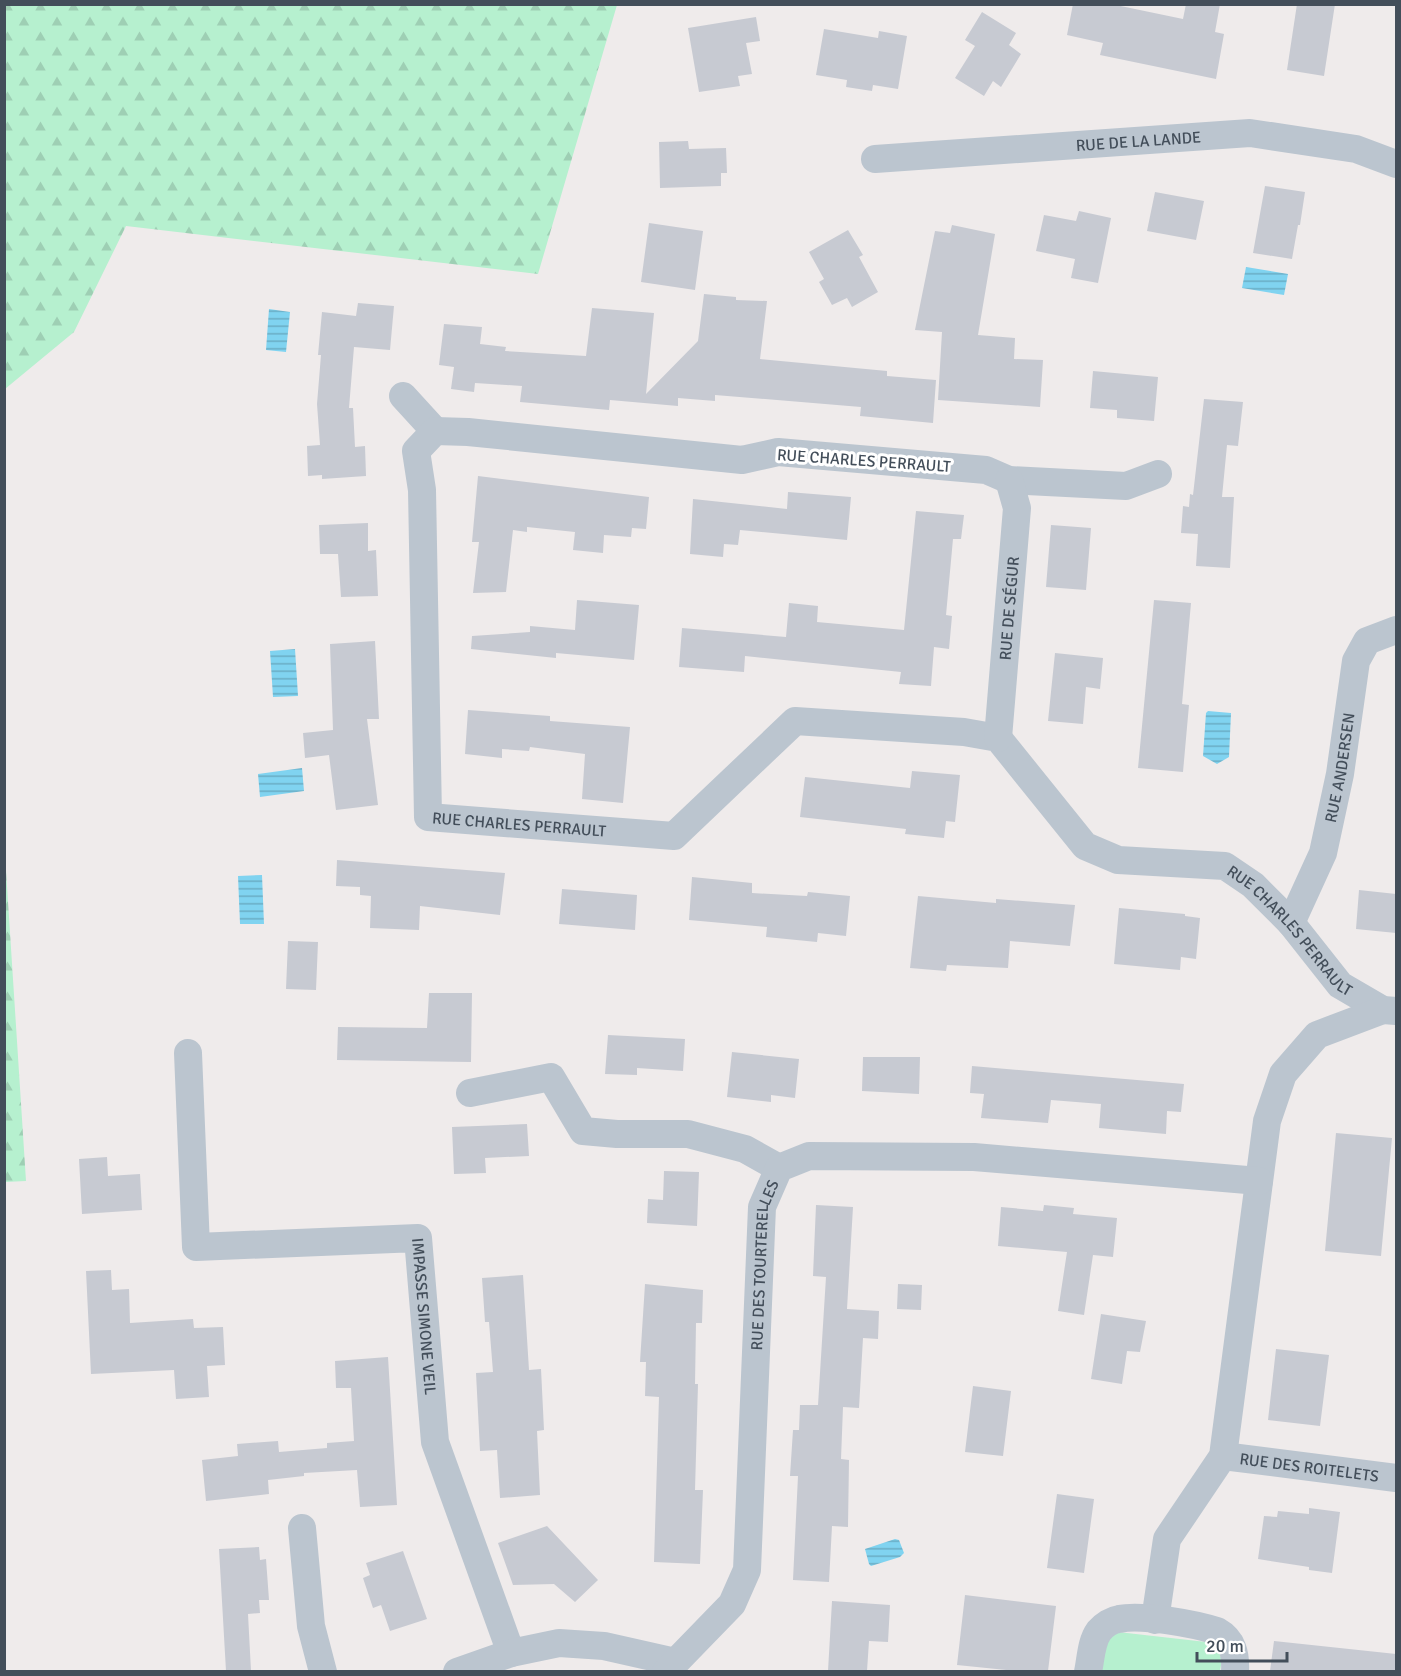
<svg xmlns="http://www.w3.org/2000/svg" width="1401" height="1676" viewBox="0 0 1401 1676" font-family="Signika,sans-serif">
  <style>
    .green { fill: #b6f0cf }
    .forest { fill: url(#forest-firs) }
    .water { fill: url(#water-rules) }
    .building { fill: #c7cad2 }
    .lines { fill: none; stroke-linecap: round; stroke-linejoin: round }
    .minor { stroke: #bbc5cf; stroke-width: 28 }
    .labels { text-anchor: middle; stroke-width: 6; stroke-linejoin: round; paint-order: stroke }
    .street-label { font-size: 16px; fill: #434e5a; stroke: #fff }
  </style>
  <defs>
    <pattern id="forest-firs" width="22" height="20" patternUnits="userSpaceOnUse" patternTransform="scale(1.5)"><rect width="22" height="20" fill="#b6f0cf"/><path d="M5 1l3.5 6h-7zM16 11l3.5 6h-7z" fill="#9ecfb4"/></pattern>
    <pattern id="water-rules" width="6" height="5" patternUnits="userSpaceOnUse" patternTransform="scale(1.5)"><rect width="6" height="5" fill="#80d3f0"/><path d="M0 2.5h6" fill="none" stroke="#6aadc5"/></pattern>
  </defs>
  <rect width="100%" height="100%" fill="#efebeb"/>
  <path class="green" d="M1118 1632 1215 1643 1222 1660 1220 1671 1097 1672 1101 1642Z"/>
  <path class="forest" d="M5 4H617V5L538 274 126 226 74 332 5 389Z
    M5 855 26 1181 5 1182H4Z"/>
  <path class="water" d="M1246 267 1288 274 1284 295 1242 288Z
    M269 309 290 312 286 352 266 350Z
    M295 649 298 696 273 697 270 651Z
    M1208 711 1231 713 1229 757 1217 764 1203 756 1206 713Z
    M302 768 304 791 260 797 258 774Z
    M262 875 264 924H240L238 876Z
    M895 1539 899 1540 904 1553 900 1557 871 1566 869 1564 865 1549Z"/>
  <path class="building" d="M1073 4H1111L1183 19 1186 4H1220L1215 32 1224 34 1216 79 1100 55 1103 43 1067 35Z
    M1297 4H1335L1324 76 1287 70Z
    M982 12 1016 33 1009 45 1021 54 1001 87 993 81 984 96 955 78 975 46 965 40Z
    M756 17 760 41 746 43 752 74 738 76 740 86 699 92 688 28Z
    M824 29 878 38 879 31 907 36 898 89 873 85 872 91 846 87 847 80 816 75Z
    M688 141 689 149 726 148 727 173H721V186L660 188 659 142Z
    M1265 186 1305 192 1300 225H1298L1292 259 1253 253Z
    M1155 192 1204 201 1196 240 1147 231Z
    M1079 211 1111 218 1098 283 1071 278 1075 259 1036 251 1044 215 1076 221Z
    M649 223 703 231 695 290 641 282Z
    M952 225 995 234 978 335 1015 338 1014 359 1043 360 1040 407 938 400 942 332 915 330 935 231 950 233Z
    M848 230 863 255 859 257 878 292 852 307 847 298 832 305 819 282 824 279 809 252Z
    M704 294 736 297V300L767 301 760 359 887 371V376L936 380 933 423 860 416 861 407 715 395V401L678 398V406L610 400 609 410 520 402 522 386 475 383 474 392 451 389 454 367 439 365 444 324 482 327 480 344 506 347 505 351 586 356 592 308 654 313 646 394 698 341Z
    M358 303 394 306 390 350 354 347 349 408H353L355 447 365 446 366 476 322 479V475L308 476 307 446 320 445 317 404 321 355H318L322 312 356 316Z
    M1093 371 1158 377 1154 421 1117 418V410L1090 408Z
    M1204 399 1243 402 1238 446 1227 445 1222 497H1234L1230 568 1196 566 1198 534 1181 533 1183 506 1189 507 1190 494 1193 495Z
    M478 476 649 497 646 529 632 528 631 537 604 535 603 553 573 550 575 532 527 527V532L513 530 506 592 473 593 479 542H472Z
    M788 492 851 497 847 540 740 530 738 545 724 544 723 557 690 554 693 499 787 509Z
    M916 511 964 515 961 539H953L946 615 952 616 949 649 934 647 931 686 899 684 901 672 745 656 744 672 679 667 682 628 786 637 789 603 818 606 817 622 904 630Z
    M368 523V551L376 550 378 596 341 597 338 554H320L319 525Z
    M1051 525 1091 528 1086 590 1046 587Z
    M577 600 639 605 634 660 556 653V658L471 649 472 636 530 632V626L575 630Z
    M1154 600 1191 603 1182 704 1189 705 1183 772 1138 768Z
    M375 641 379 719H367L378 805 336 810 329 755 305 758 303 733 333 730 330 644Z
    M1055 653 1103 658 1100 689 1086 687 1083 724 1048 721Z
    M468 710 550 716V721L630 727 623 803 582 799 585 754 530 747 529 751 502 749V758L465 754Z
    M912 771 960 775 955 822 946 821 944 838 905 834 906 829 800 817 805 777 910 788Z
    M337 860 505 873 500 915 420 906 419 930 370 928 371 896 360 895V887L336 886Z
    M692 877 752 883V893L807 896 808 892 850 896 846 936 818 933 817 942 766 937 767 927 689 920Z
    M562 889 637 895 635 930 559 924Z
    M1359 890 1396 894V933L1356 929Z
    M918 896 996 903V899L1075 905 1070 946 1010 941 1008 968 947 965 946 971 910 968Z
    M1119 908 1185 914V916L1200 918 1196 959 1181 957 1180 970 1114 964Z
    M288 941 318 942 316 990 286 989Z
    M429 993H472L471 1062 337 1060 338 1027 427 1028Z
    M608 1035 685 1039 683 1071 637 1068V1075L605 1074Z
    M732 1052 799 1059 795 1098 771 1095V1102L727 1097Z
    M863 1057H920L919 1094 862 1091Z
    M972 1066 1184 1084 1181 1112 1167 1111 1166 1134 1099 1128 1101 1104 1051 1100 1048 1123 981 1118 984 1094 970 1093Z
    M527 1124 529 1156 485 1158 486 1173 454 1174 452 1127Z
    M1336 1133 1392 1138 1381 1256 1325 1251Z
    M107 1157 108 1176 140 1174 142 1210 82 1214 79 1159Z
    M664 1171 699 1172 697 1226 647 1223 648 1199 663 1200Z
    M816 1205 853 1207 847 1309 879 1311 878 1339 863 1338 859 1408 843 1407 841 1459 849 1460 848 1527 832 1526 829 1582 793 1580 798 1476H790L793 1430H799L800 1405H818L826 1277 813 1276Z
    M1044 1205 1074 1208 1073 1214 1117 1218 1113 1257 1093 1255 1084 1315 1058 1311 1067 1252 998 1246 1001 1207 1043 1211Z
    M111 1270 112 1290 129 1289 130 1323 193 1319 194 1328 223 1327 225 1365 207 1366 209 1397 176 1399 174 1370 91 1374 86 1271Z
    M523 1275 529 1370 541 1369 544 1430 537 1431 540 1495 500 1498 497 1450 480 1451 476 1373 493 1372 489 1322H485L482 1278Z
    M645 1284 703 1290 702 1323H696L695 1384H698L695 1490H703L700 1564 654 1562 659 1397 645 1396 646 1362H640Z
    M898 1284 922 1285 921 1310 897 1309Z
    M1101 1314 1146 1321 1140 1352 1127 1351 1122 1384 1091 1379Z
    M1276 1349 1329 1355 1320 1426 1268 1420Z
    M388 1357 397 1505 360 1507 357 1470 304 1473V1476L268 1480 269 1494 206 1501 202 1460 238 1456 237 1444 278 1441 279 1452 327 1448V1443L354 1441 351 1388H336L335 1361Z
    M973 1386 1011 1391 1003 1456 965 1452Z
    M1057 1494 1094 1499 1084 1573 1047 1568Z
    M1309 1508 1340 1512 1332 1573 1309 1570V1567L1258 1559 1264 1516 1277 1517 1278 1511 1309 1514Z
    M547 1526 598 1580 575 1602 554 1584 513 1585 498 1543Z
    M259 1547 260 1560 266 1559 269 1600H259L260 1613 248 1614 251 1671H226L219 1549Z
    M403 1551 427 1619 390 1631 381 1605 373 1608 363 1578 370 1575 366 1563Z
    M965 1595 1056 1606 1048 1671H1016L957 1665Z
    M832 1601 890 1605 888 1642 869 1641 867 1671H828Z
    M1274 1641 1396 1654V1671H1270Z"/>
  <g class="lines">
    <g class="minor">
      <path id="s1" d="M875 159 1250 133 1356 149 1396 164"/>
      <path d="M403 396 435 431"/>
      <path id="s2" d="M1158 474 1126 486 1009 480 986 470 778 452 742 460 468 432 435 431 416 451 422 490 428 817 674 836 795 721 964 732 998 738 1085 846 1118 860 1225 866 1253 885 1291 923 1340 985 1383 1010 1396 1011"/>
      <path id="s3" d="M998 738 1017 508 1009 480"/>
      <path id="s4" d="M1291 923 1323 853 1340 774 1356 661 1367 641 1396 630"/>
      <path id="s5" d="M188 1053 196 1247 418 1238 435 1442 511 1653"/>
      <path d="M470 1093 551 1077 583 1131 617 1134H688L745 1149 779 1168"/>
      <path id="s6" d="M1223 1456 1396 1478"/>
      <path d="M302 1528 311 1626 323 1672"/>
      <path d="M1155 1620 1167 1539 1223 1456 1267 1121 1283 1074 1317 1035 1383 1010"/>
      <path d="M457 1672 511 1653 559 1643 604 1646 675 1662"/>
      <path id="s7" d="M666 1672 732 1604 747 1570 762 1207 779 1168 809 1156 974 1157 1259 1181"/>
      <path d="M1088 1672C1091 1658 1091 1642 1099 1631 1104 1625 1112 1620 1119 1619 1142 1614 1195 1624 1217 1631 1233 1640 1236 1654 1235 1672"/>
    </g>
  </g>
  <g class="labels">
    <g class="street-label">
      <text dy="6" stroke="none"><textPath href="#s1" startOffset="264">RUE DE LA LANDE</textPath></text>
      <text transform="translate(864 460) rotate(4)" y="6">RUE CHARLES PERRAULT</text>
      <text dy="6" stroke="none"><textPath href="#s3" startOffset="130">RUE DE SÉGUR</textPath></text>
      <text dy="6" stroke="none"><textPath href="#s4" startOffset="164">RUE ANDERSEN</textPath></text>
      <text dy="6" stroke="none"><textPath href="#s2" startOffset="1216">RUE CHARLES PERRAULT</textPath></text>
      <text dy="6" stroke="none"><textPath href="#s2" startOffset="2116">RUE CHARLES PERRAULT</textPath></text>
      <text dy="6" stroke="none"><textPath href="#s7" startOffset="438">RUE DES TOURTERELLES</textPath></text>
      <text dy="6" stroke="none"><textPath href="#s5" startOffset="495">IMPASSE SIMONE VEIL</textPath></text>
      <text dy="6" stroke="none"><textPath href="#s6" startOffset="87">RUE DES ROITELETS</textPath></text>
    </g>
  </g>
  <rect width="1401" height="1676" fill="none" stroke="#434e5a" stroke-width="12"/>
  <path d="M1197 1652v9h90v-9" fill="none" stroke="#434e5a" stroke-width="3"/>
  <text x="1206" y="1652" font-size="18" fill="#434e5a" stroke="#ffffff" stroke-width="4.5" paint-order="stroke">20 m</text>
</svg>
